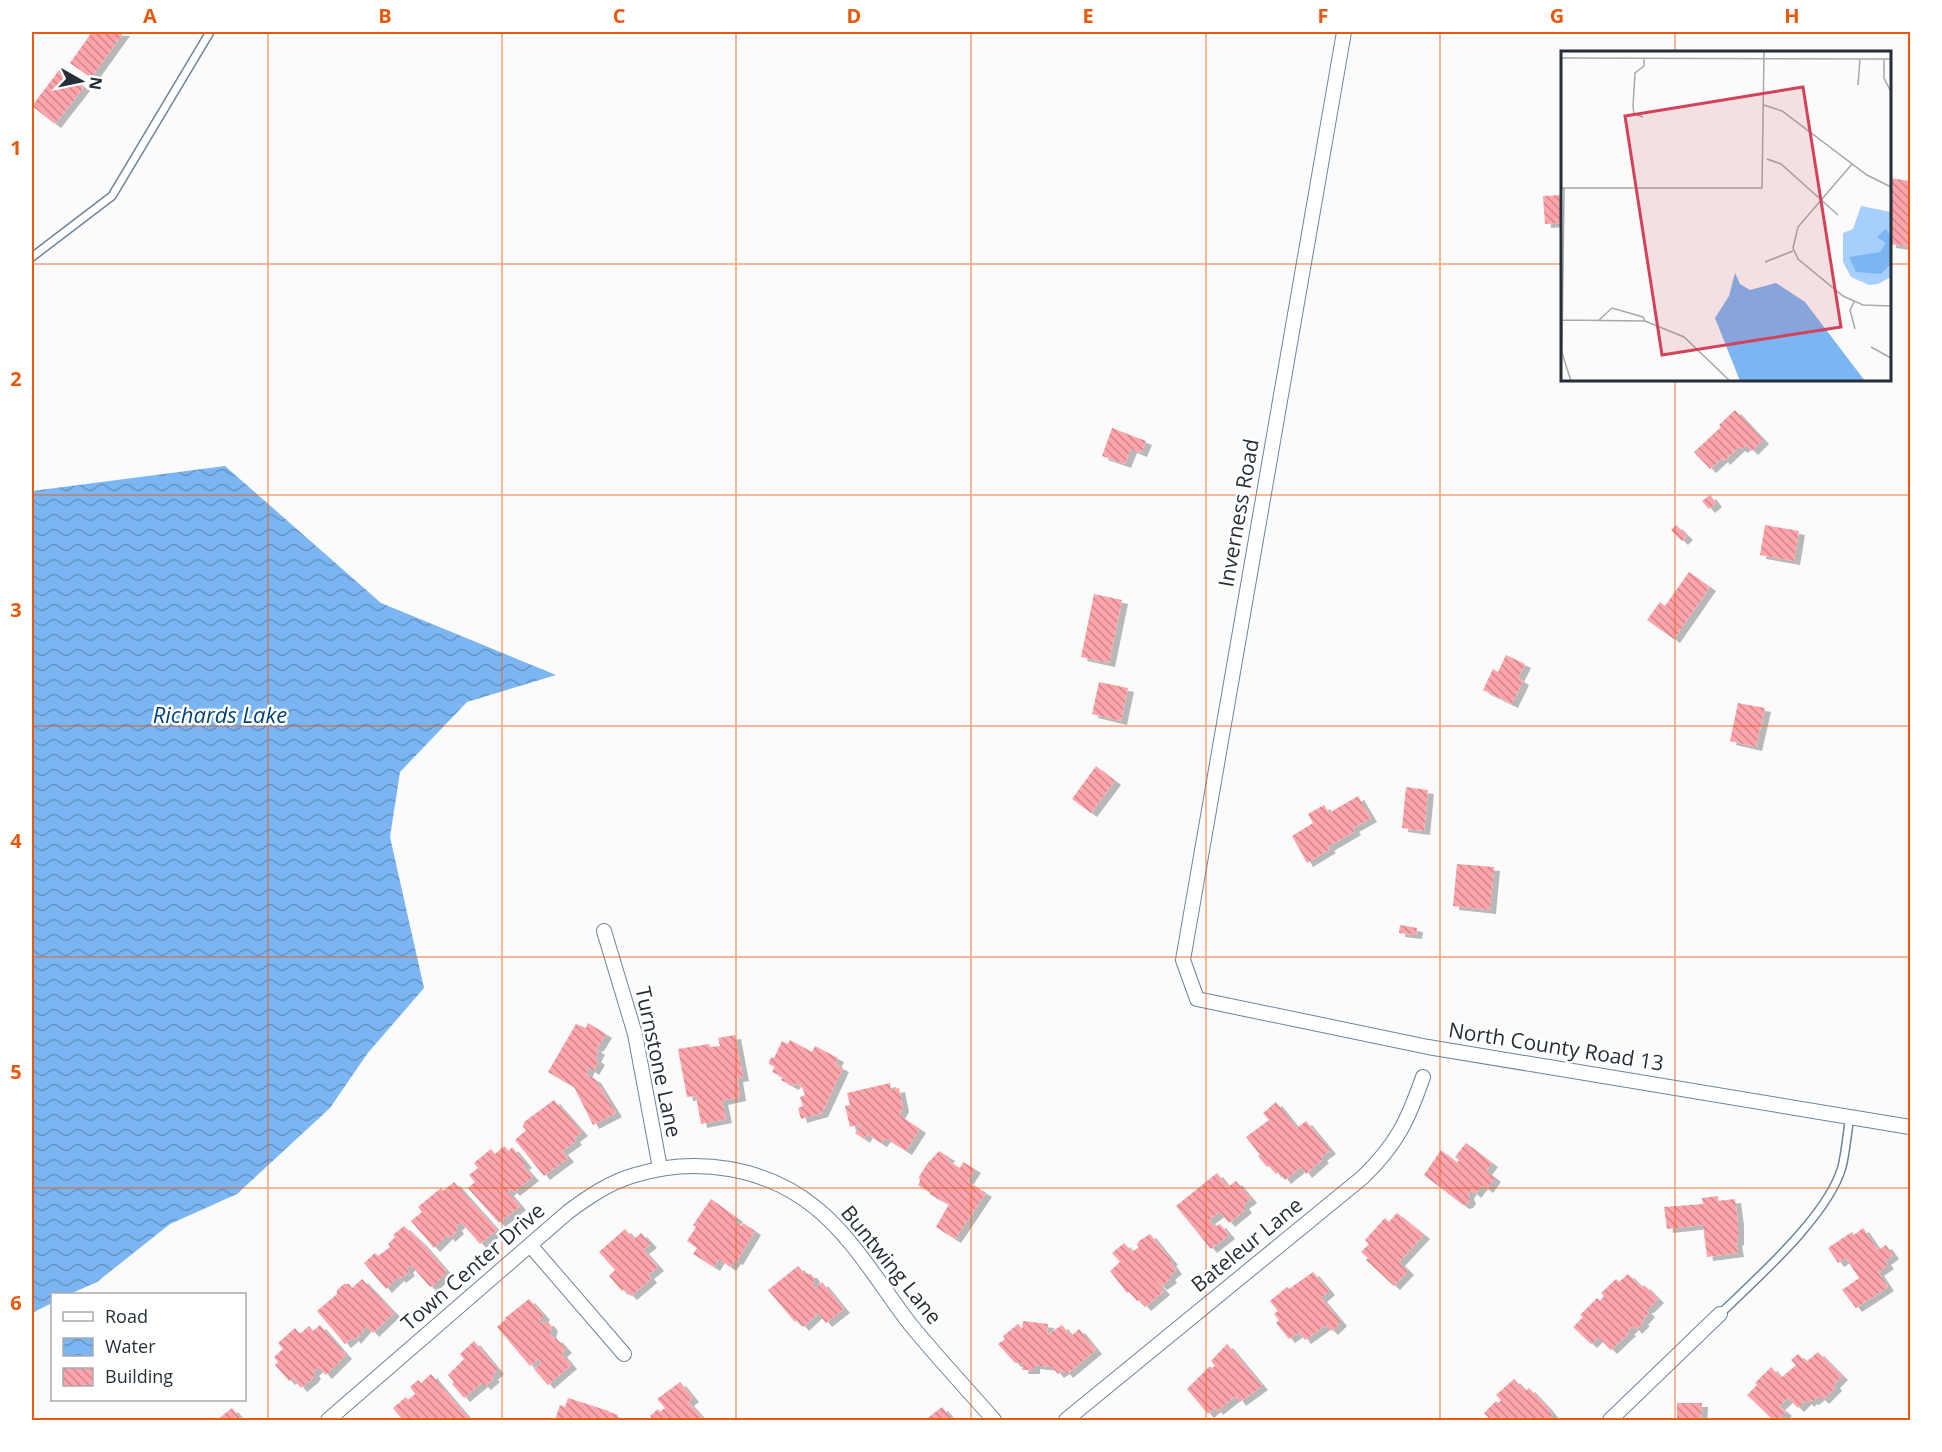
<svg xmlns="http://www.w3.org/2000/svg" width="1942" height="1452" viewBox="0 0 1942 1452" font-family="'Open Sans',sans-serif">
  <style>
    .water { fill: url(#water-waves) }
    .building { fill: url(#building-back-hatch); filter: url(#shadow) }
    .lines { fill: none; stroke-linecap: round; stroke-linejoin: round }
    .service-casing { stroke: #6d849e; stroke-width: 10 }
    .minor-casing { stroke: #6d849e; stroke-width: 16 }
    .service { stroke: #fff; stroke-width: 7 }
    .minor { stroke: #fff; stroke-width: 14 }
    .grid { fill: none; stroke: #e8590c; stroke-width: 1.5; stroke-opacity: 0.55 }
    .labels { text-anchor: middle; stroke-width: 5; stroke-linejoin: round; paint-order: stroke }
    .street-label { font-size: 21px; fill: #252f39; stroke: #fff }
    .water-label { font-size: 22px; font-style: italic; fill: #004177; stroke: #fff }
    .inset-road { fill: none; stroke: #a5a9ad; stroke-width: 1.5 }
    .view { fill: #d24259; fill-opacity: 0.15; stroke: #d24259; stroke-width: 3 }
    .inset-edge { fill: none; stroke: #252f39; stroke-width: 3 }
    .neatline { fill: none; stroke: #e8590c; stroke-width: 2 }
    .grid-label { font-size: 20px; text-anchor: middle; font-weight: bold; fill: #e8590c }
  </style>
  <defs>
    <pattern id="water-waves" width="16" height="10" patternUnits="userSpaceOnUse" patternTransform="scale(1.5)"><rect width="16" height="10" fill="#7bb5f2"/><path d="M0 5q4-4 8 0t8 0" fill="none" stroke="#6594c5"/></pattern>
    <pattern id="building-back-hatch" width="6" height="6" patternUnits="userSpaceOnUse" patternTransform="scale(1.5)"><rect width="6" height="6" fill="#fea4aa"/><path d="M-1 5l2 2M0 0l6 6M5-1l2 2" fill="none" stroke="#cd868b"/></pattern>
    <filter id="shadow"><feDropShadow dx="6" dy="4" stdDeviation="0" flood-color="#0004"/></filter>
  </defs>
  <rect width="100%" height="100%" fill="#fbfbfb"/>
  <path class="water" d="M225 466 381 603 556 675 467 702 400 772 390 837 424 988 367 1054 330 1108 237 1194 170 1224 97 1282 70 1294H52V1303L32 1313V491Z"/>
  <path class="building" d="M92 32H124L91 78 70 63Z
    M60 69 84 87 55 124 32 106Z
    M1890 178 1910 181V247L1890 244Z
    M1562 195V223L1545 224 1543 196Z
    M1735 410 1763 440 1752 451 1746 445 1742 449 1739 447 1724 461 1722 458 1710 469 1694 452 1721 427 1719 425Z
    M1112 428 1146 441 1141 453 1131 449 1125 464 1102 456Z
    M1710 495 1716 503 1709 509 1702 501Z
    M1676 525 1687 536 1682 541 1671 530Z
    M1765 525 1799 531 1794 561 1760 555Z
    M1689 572 1710 587 1674 639 1647 620 1660 602 1665 606Z
    M1094 594 1122 600 1109 663 1081 657Z
    M1506 655 1525 664 1518 678 1523 681 1512 704 1483 690 1493 669 1498 672Z
    M1099 682 1128 688 1121 721 1092 714Z
    M1738 703 1765 708 1756 747 1730 741Z
    M1096 766 1115 781 1091 813 1072 799Z
    M1406 787 1428 790 1424 831 1402 828Z
    M1358 796 1371 818 1353 828 1355 831 1328 847 1330 849 1307 863 1292 836 1313 823 1308 814 1324 805 1329 813Z
    M1457 864 1494 867 1490 910 1453 906Z
    M1400 925 1417 928 1416 935 1399 933Z
    M588 1023 606 1034 598 1047 595 1048 599 1051 595 1058 599 1061 593 1071 589 1068 586 1074 595 1079 616 1113 593 1125 574 1087 548 1072 576 1024 586 1028Z
    M735 1035 743 1077 737 1078 740 1097 722 1101 726 1119 701 1124 696 1096 687 1097 678 1049 709 1044 710 1047 720 1046 718 1038Z
    M790 1040 812 1052 815 1046 838 1058 835 1064 843 1068 822 1113 801 1119 798 1108 803 1106 800 1097 805 1095 802 1087 795 1083 793 1086 781 1080 783 1077 772 1072 775 1067 769 1064V1061L772 1057 774 1058 782 1041 788 1044Z
    M890 1083 891 1090 899 1088 903 1108 899 1115 920 1129 906 1151 885 1138 881 1143 867 1134 864 1139 855 1133 861 1124 850 1127 845 1106 850 1105 847 1093Z
    M554 1100 582 1132 574 1138 576 1141 562 1151 568 1158 544 1176 515 1140 526 1130 523 1127 524 1122Z
    M1276 1102 1297 1128 1306 1121 1330 1150 1321 1157 1323 1159 1306 1174 1301 1167 1285 1180 1279 1172 1276 1174 1269 1166 1267 1167 1258 1156 1260 1155 1246 1137 1269 1120 1263 1113Z
    M1466 1143 1492 1163 1486 1171 1495 1178 1487 1189 1482 1185 1475 1194 1471 1190 1468 1195 1470 1200 1467 1204 1463 1205 1424 1175 1441 1150 1457 1163 1459 1160 1455 1157Z
    M504 1146 509 1151 512 1147 526 1164 523 1166 533 1177 514 1192 511 1189 508 1192 520 1206 499 1223 468 1188 475 1182 469 1175 478 1168 474 1163 491 1149 495 1154Z
    M939 1151 949 1157 947 1160 960 1168 963 1162 975 1169 967 1181 986 1193 955 1239 936 1227 949 1204 929 1194 933 1188 929 1192 918 1185 920 1181 919 1177 927 1164Z
    M1217 1173 1228 1187 1236 1181 1251 1199 1243 1205 1246 1209 1229 1223 1220 1212 1209 1220 1215 1227 1220 1224 1229 1235 1211 1249 1176 1206Z
    M454 1182 497 1230 480 1244 461 1222 456 1227 458 1230 449 1238 447 1235 434 1248 411 1221 422 1212 418 1207 441 1188 443 1191Z
    M1718 1196V1201L1735 1199 1738 1221V1241L1736 1242 1738 1253 1707 1257 1703 1225 1667 1229 1664 1207 1703 1204 1702 1198Z
    M711 1199 737 1218 734 1221 741 1226 743 1223 755 1231 737 1261 735 1260 730 1267 719 1259 714 1267 693 1254 697 1248 687 1241 696 1227 693 1225Z
    M1397 1213 1424 1235 1399 1262 1408 1271 1394 1286 1366 1260 1368 1258 1361 1252 1369 1244 1365 1240 1385 1218 1389 1222Z
    M404 1226 421 1242 447 1272 434 1285 430 1287 411 1265 407 1269 409 1272 400 1279 398 1277 386 1289 364 1263 375 1253 378 1256 390 1247 388 1244 395 1237 393 1235Z
    M1863 1228 1878 1250 1886 1245 1893 1255 1885 1261 1888 1265 1878 1272 1888 1287 1856 1308 1842 1290 1859 1278 1846 1258 1838 1263 1828 1248 1852 1232 1854 1235Z
    M625 1229 634 1239 641 1233 651 1244 643 1250 658 1267 648 1275 651 1279 631 1296 624 1289 622 1291 609 1276 615 1270 599 1252Z
    M1150 1234 1172 1261 1170 1262 1176 1270 1169 1276 1171 1279 1161 1286 1152 1277 1164 1291 1145 1307 1139 1300 1137 1301 1129 1292 1127 1293 1110 1271 1120 1262 1112 1253 1124 1243 1132 1252 1139 1247 1137 1245 1139 1241Z
    M798 1266 805 1274H811L814 1278 813 1285 816 1288 822 1282 844 1309 826 1323 818 1313 803 1327 797 1320 795 1322 768 1290Z
    M1313 1272 1329 1291 1321 1298 1341 1322 1332 1331 1326 1325 1305 1340 1299 1332 1289 1339 1276 1323 1279 1320 1274 1314 1278 1311 1270 1301 1287 1287 1289 1289Z
    M1628 1274 1642 1288 1644 1285 1658 1299 1648 1309H1645L1649 1313 1642 1321 1644 1322 1636 1330 1633 1326 1628 1331 1630 1332 1611 1350 1598 1337 1591 1344 1573 1327 1583 1317 1580 1315 1597 1298 1600 1301 1604 1296 1601 1293 1616 1279 1619 1282Z
    M362 1279 394 1313 373 1333 367 1326 355 1340 353 1337 345 1344 317 1311 337 1294V1290L344 1284H349L352 1288Z
    M529 1299 544 1316 539 1321 541 1323 548 1322 552 1327 550 1334 554 1339 556 1338 566 1349 561 1353 571 1365 548 1385 534 1369 541 1363 538 1359 530 1366 497 1327 506 1319 505 1318Z
    M1023 1321 1048 1324 1047 1335 1062 1325 1071 1336 1079 1329 1096 1350 1067 1374 1064 1370 1058 1374 1052 1367 1034 1365V1370H1022L1023 1363H1015L998 1344 1005 1339 1003 1336 1018 1324 1022 1329Z
    M320 1325 346 1355 326 1375 319 1367 313 1372 315 1375 312 1379 301 1388 293 1378 289 1381 275 1365 278 1362 274 1357 283 1349 278 1343 295 1328 300 1334 309 1326 313 1331Z
    M474 1341 498 1370 492 1376 494 1378 485 1386 482 1383 464 1398 452 1384 454 1382 448 1375 464 1359 460 1354Z
    M1227 1344 1262 1386 1240 1402 1236 1396 1217 1411 1215 1408 1208 1414 1187 1389 1210 1366 1212 1368 1215 1366 1211 1361Z
    M1818 1352 1842 1376 1834 1384 1836 1387 1823 1400 1819 1396 1813 1401 1811 1400 1808 1403 1806 1400 1798 1408 1788 1398 1779 1406 1786 1412 1778 1420H1773L1747 1395 1757 1385 1755 1383 1771 1367 1781 1378 1796 1365 1791 1360 1798 1354 1806 1362Z
    M431 1374 470 1420H403L393 1408 406 1397 408 1400 415 1394 410 1387 418 1380 421 1383Z
    M1514 1379 1525 1391 1529 1388 1547 1407 1553 1415 1547 1420H1491L1484 1413 1496 1401 1498 1403 1501 1400 1496 1395Z
    M680 1382 693 1398 688 1402 704 1420H649L652 1418 650 1416 658 1409 660 1412 665 1408 657 1399Z
    M568 1398 609 1411V1412L618 1415 616 1420H555L560 1405 565 1407Z
    M1677 1403H1702L1701 1420H1677Z
    M942 1407 953 1420H925Z
    M232 1408 242 1420H217Z"/>
  <g class="lines">
    <g class="service-casing">
      <path id="service" d="M32 257 112 196 210 32
        M1720 1314C1757 1278 1828 1216 1842 1167 1846 1151 1847 1133 1850 1117"/>
    </g>
    <g class="minor-casing">
      <path id="minor" d="M1344 32 1183 960 1197 999 1428 1047 1910 1127
        M604 931 635 1034 660 1168
        M530 1245 624 1354
        M328 1420 568 1212C588 1197 610 1182 635 1175 696 1156 766 1167 816 1208 854 1239 880 1285 910 1324 937 1357 966 1388 994 1420
        M1066 1420 1363 1177C1397 1144 1408 1120 1423 1077
        M1610 1420 1720 1314"/>
    </g>
    <use href="#service" class="service"/>
    <use href="#minor" class="minor"/>
  </g>
  <path class="grid" d="M268 32V1420M502 32V1420M736 32V1420M971 32V1420M1206 32V1420M1440 32V1420M1675 32V52M32 264H1562M1890 264H1910M1675 380V1420M32 495H1910M32 726H1910M32 957H1910M32 1188H1910"/>
  <g class="labels">
    <g class="street-label">
      <text transform="translate(1239 513) rotate(-80)" y="7">Inverness Road</text>
      <text transform="translate(1556 1047) rotate(9)" y="7">North County Road 13</text>
      <text transform="translate(658 1062) rotate(78)" y="7">Turnstone Lane</text>
      <text transform="translate(1247 1245) rotate(-39)" y="7">Bateleur Lane</text>
      <text transform="translate(891 1265) rotate(51)" y="7">Buntwing Lane</text>
      <text transform="translate(473 1267) rotate(-41)" y="7">Town Center Drive</text>
    </g>
    <g class="water-label">
      <text x="220" y="723">Richards Lake</text>
    </g>
  </g>
  <g transform="translate(1561 51)">
    <rect width="330" height="330" fill="#fbfbfb"/>
    <path d="M300 155 330 161V226L317 233 308 234 290 226 282 211V182L292 178Z" fill="#a6cffd"/>
    <path d="M325 178 330 186V213L320 223 295 221 288 206 319 201 325 192 316 186ZM174 222 179 233 189 239 215 232 244 251 304 330H179L154 267 168 245Z" fill="#7bb5f2"/>
    <path class="inset-road" d="M0 7 330 8M323 9V27L330 41M297 34 299 8M203 54 221 60 306 124 330 136M82 66 73 63 72 55 74 22 83 15V8M206 108 220 113 277 164M291 113 237 176 232 197 237 208 282 245 302 254 330 255M0 137H201L203 0M3 137 1 302 10 330M204 211 232 200M293 251 289 259 294 278M2 269 84 270 123 286 169 330M37 270 51 257 82 266 84 270M310 296 330 307"/>
    <path class="view" d="M242 36 280 276 101 304 64 65Z"/>
    <rect width="330" height="330" class="inset-edge"/>
  </g>
  <rect width="1942" height="1452" fill="none" stroke="#ffffff" stroke-width="66"/>
  <rect x="51" y="1293" width="195" height="108" fill="#ffffff" stroke="#a8acb0" stroke-width="1.5"/>
  <rect x="63" y="1312" width="30" height="9" fill="#ffffff" stroke="#a8acb0" stroke-width="1.5"/>
  <text x="105" y="1323" font-size="18" fill="#252f39">Road</text>
  <rect x="63" y="1338" width="30" height="18" fill="url(#water-waves)" stroke="#a8acb0" stroke-width="1.5"/>
  <text x="105" y="1353" font-size="18" fill="#252f39">Water</text>
  <rect x="63" y="1368" width="30" height="18" fill="url(#building-back-hatch)" stroke="#a8acb0" stroke-width="1.5"/>
  <text x="105" y="1383" font-size="18" fill="#252f39">Building</text>
  <g transform="translate(81 81) rotate(99)" stroke="#ffffff" stroke-width="4.5" paint-order="stroke">
  <path d="M0-4.5L10 22L0 15L-10 22Z" fill="#252f39"/>
  <text y="-9" font-size="16" font-weight="bold" text-anchor="middle" fill="#252f39">N</text>
  </g>
  <rect x="33" y="33" width="1876" height="1386" class="neatline"/>
  <g class="grid-label">
    <text x="150" y="23">A</text>
    <text x="385" y="23">B</text>
    <text x="619" y="23">C</text>
    <text x="854" y="23">D</text>
    <text x="1088" y="23">E</text>
    <text x="1323" y="23">F</text>
    <text x="1557" y="23">G</text>
    <text x="1792" y="23">H</text>
    <text x="16" y="155">1</text>
    <text x="16" y="386">2</text>
    <text x="16" y="617">3</text>
    <text x="16" y="848">4</text>
    <text x="16" y="1079">5</text>
    <text x="16" y="1310">6</text>
  </g>
</svg>
